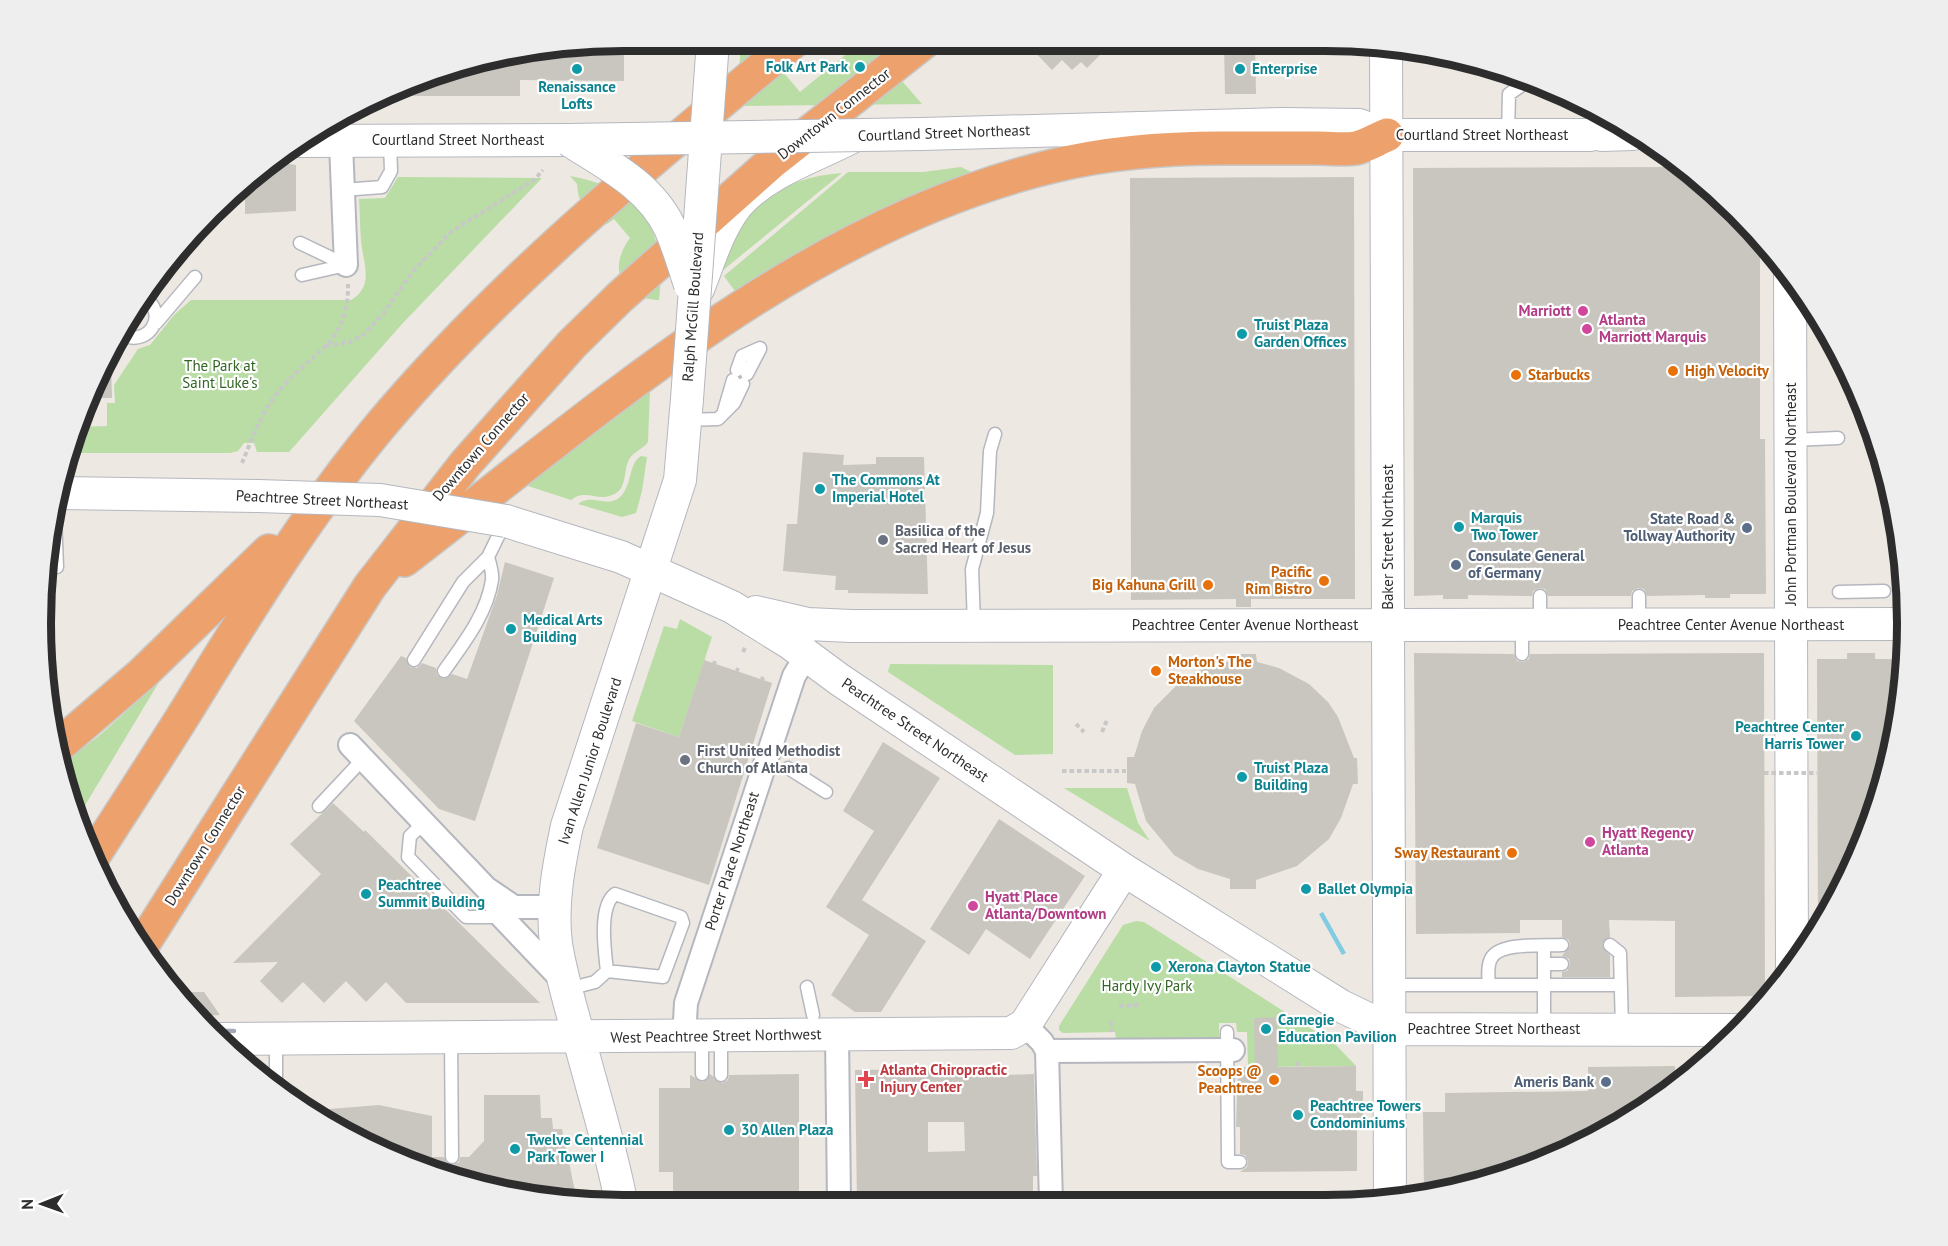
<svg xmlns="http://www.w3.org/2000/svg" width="1948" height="1246" viewBox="0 0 1948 1246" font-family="'PT Sans',sans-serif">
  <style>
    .green { fill: #b9dda4 }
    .water { fill: #81cbe3 }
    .building { fill: #c9c6bf; fill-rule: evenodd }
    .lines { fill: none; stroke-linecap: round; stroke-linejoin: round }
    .lane-casing { stroke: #b5b7bf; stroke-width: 15 }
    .street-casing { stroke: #b5b7bf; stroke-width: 26 }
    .secondary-casing { stroke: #b5b7bf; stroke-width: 34 }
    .highway-casing { stroke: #c8c8c8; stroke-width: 36 }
    .path { stroke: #c8c8c8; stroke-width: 4; stroke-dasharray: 4.5 3; stroke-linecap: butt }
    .lane { stroke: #fff; stroke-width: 12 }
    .street { stroke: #fff; stroke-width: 22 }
    .secondary { stroke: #fff; stroke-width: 32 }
    .highway { stroke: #eda16c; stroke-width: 33 }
    .rail { stroke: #a4a7b5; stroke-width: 4.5 }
    .secondary-bridge-casing { stroke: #b5b7bf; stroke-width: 34; stroke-linecap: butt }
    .path-bridge { stroke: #c8c8c8; stroke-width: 4; stroke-dasharray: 4.5 3; stroke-linecap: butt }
    .secondary-bridge { stroke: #fff; stroke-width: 32 }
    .culture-dot { fill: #0f9aa8; stroke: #fff; stroke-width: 2 }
    .hotel-dot { fill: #d1479c; stroke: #fff; stroke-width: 2 }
    .food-dot { fill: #e8710a; stroke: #fff; stroke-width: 2 }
    .service-dot { fill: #5c6f8a; stroke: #fff; stroke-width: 2 }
    .worship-dot { fill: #6b7280; stroke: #fff; stroke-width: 2 }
    .health-dot { fill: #e0444e; stroke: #fff; stroke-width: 2 }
    .labels { text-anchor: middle; stroke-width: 4.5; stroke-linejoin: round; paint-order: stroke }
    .culture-label { font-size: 15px; font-weight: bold; fill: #0d838f; stroke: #fff; text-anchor: start }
    .street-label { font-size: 15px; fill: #2d2d2d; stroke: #fff }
    .hotel-label { font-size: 15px; font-weight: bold; fill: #b23c85; stroke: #fff; text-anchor: start }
    .park-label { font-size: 15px; fill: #326423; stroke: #fff }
    .food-label { font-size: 15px; font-weight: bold; fill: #c56008; stroke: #fff; text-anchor: end }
    .service-label { font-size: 15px; font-weight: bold; fill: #4e5e75; stroke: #fff; text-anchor: end }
    .worship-label { font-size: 15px; font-weight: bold; fill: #5b616d; stroke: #fff; text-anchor: start }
    .health-label { font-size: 15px; font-weight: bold; fill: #be3a42; stroke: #fff; text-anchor: start }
    .rim { fill: none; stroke: #2d2d2d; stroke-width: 8 }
  </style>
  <rect width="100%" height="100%" fill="#ede8e1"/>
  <path class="green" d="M741 41H757L800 92 861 42H868L922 104 737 106Z
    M961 167 977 175 737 294 724 276 848 172H923Z
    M842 173 722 271C738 210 779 177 842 173Z
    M570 176C642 189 667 229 659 300 621 298 607 269 630 238L614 219 607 224C588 218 578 204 577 184Z
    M398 177 542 178 402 324 289 452H257L254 443H244L238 451 230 453H75L76 427 107 426V403H115L114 385 138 349 150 345 174 315 191 300H351C375 286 363 263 361 241 360 227 360 213 359 199L385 198Z
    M650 389 648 442C643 449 635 451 630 458 622 470 629 489 612 495 597 502 586 488 571 500L528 486 555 461Z
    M641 456 647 457 642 491 636 513 622 517 578 504C591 493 606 508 619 498 633 486 628 463 641 456Z
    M680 619 712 637 679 737 632 721 664 626 677 629Z
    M890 664 1053 665V754L1015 755 888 672Z
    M159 682 78 817 60 766 100 735Z
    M1064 788H1127L1138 823 1150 841Z
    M1136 921 1144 922 1335 1044 1356 1066 1248 1067 1247 1032H1237L1236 1023H1219V1039L1116 1040 1115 1032 1063 1033 1059 1030V1026L1123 925Z"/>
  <path class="water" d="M1323 912 1346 953 1342 955 1319 914Z"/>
  <path class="building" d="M624 41V81L520 80V96H386L436 71Z
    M1026 43H1045L1111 44 1087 68 1081 62 1072 70 1062 60 1052 70Z
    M1224 44 1255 45 1256 94H1225Z
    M275 162 296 165V211L245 214V189Z
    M1682 167 1709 185 1760 239V439H1765L1766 594H1730V598H1705V595L1647 596 1644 589 1638 588 1632 591 1631 596H1548L1545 589 1539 588 1533 591 1532 596 1468 595V599H1443V595L1414 596 1413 168Z
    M1354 177 1355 599H1251V607H1236V599L1131 600 1130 178Z
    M111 362 112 398H92L103 377Z
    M803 452 844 455 843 465 876 464V457H924L928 594 848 593V590H835L836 576 783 571 787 524H797Z
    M505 562 554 578 475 821 439 809 354 721 401 656 406 658 410 667 417 668 422 663 436 668 437 675 443 679 452 674 467 679 497 595Z
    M1414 653 1514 654 1517 661 1523 662 1529 659 1530 654 1764 653 1765 996 1675 997V921L1609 920 1610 937 1602 944 1610 955V977H1562V972L1567 971 1570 965 1569 959 1562 956 1570 945 1569 940 1562 937V920H1520V933L1416 934Z
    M1847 653H1875V659H1904L1903 699 1885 775H1875V814L1830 914 1818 931 1817 659H1847Z
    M1230 654H1256L1257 662 1279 668 1309 684 1328 702 1338 717 1354 758H1357L1358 784H1353L1341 818 1329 839 1297 866 1256 880V889H1230V879L1198 869 1174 855 1146 821 1135 784 1127 783V757H1134L1142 731 1154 708 1181 681 1198 671 1230 661Z
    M704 660 772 683 709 885 597 848 636 723 679 737Z
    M883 742 940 778 862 900 926 941 881 1012H855L831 995 869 935 826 907 874 831 843 811Z
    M333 803 364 832 365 830 540 1003H406L386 982 366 1002 346 981 324 1003 303 982 282 1003 260 981 278 962 233 963 321 874 290 844Z
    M999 819 1085 876 1030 959 986 929 969 955 930 929Z
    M183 992H204L220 1015 202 1016Z
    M1277 1017 1278 1067 1356 1066V1091H1363V1125H1357V1171L1240 1172 1247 1167 1248 1161 1245 1155 1240 1154V1127H1236L1238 1067H1255L1254 1018Z
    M1675 1066V1088L1583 1145 1475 1186 1424 1194 1423 1112H1445V1093L1588 1091V1067Z
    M1007 1067V1075L1034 1074 1037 1176H1033V1203L857 1202 855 1070 933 1069V1075H988V1068ZM928 1122H964L965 1151 928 1152Z
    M710 1074 722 1083 728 1080 729 1075 799 1074V1202L673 1201V1172H659V1088H690V1075L703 1082Z
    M484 1095H540L541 1118H552L553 1129H562L577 1201H547L400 1161 317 1110 379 1105 432 1116V1157H444L447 1164 453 1165 459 1162 460 1157H469L484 1141Z"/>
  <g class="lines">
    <g class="lane-casing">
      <path id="lane" d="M1508 133 1509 94 1525 83
        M343 190 382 187 391 171 390 142
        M300 243 346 265
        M302 275 346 265
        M156 323 195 277
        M125 336C150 345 168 314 145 298
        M737 370 742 356 760 348
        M747 374 760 349
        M724 411 733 380
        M686 420 718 419 734 403 743 384
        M1792 440 1838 438
        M55 517 57 567
        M1839 592 1884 591
        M1639 624V596
        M974 625 972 569 987 513 990 451 995 434
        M1540 625V596
        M1522 626V654
        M414 660 463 582 488 557 505 522
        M444 671C463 644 487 614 492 580 493 573 490 564 488 557
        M788 768 826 792
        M319 806 363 759
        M424 823 410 836 408 857 466 917H502
        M1610 945 1620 953 1622 1028
        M1544 946V1028
        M1544 964H1562
        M1391 985H1621
        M1489 985C1488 976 1487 964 1492 957 1502 942 1545 946 1562 945
        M807 987 813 1015
        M568 989 595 982 607 971 663 977 683 923 681 917 615 894C598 907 605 952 607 971
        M1227 1032 1228 1162H1240
        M702 1037V1074
        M721 1037V1075
        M451 1038 452 1157
        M276 1040V1084"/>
    </g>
    <g class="street-casing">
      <path id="street" d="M340 119 346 265
        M350 745 486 888 514 907H555
        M490 894 502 917 563 981
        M1025 1025 1042 1042 1047 1051 1051 1203
        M837 1035 839 1202
        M684 1037 686 1003 794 676 806 656
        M1047 1051 1233 1050"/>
    </g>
    <g class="secondary-casing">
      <path id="secondary" d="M1386 45 1390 1200
        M922 134 1283 124 1359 125 1387 135H1590
        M1602 135 1633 134
        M297 141 569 140
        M1790 274 1792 966
        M698 289C709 262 718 229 737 205 765 172 814 157 852 137
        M60 493 258 496
        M506 521 621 557 732 607 790 643 840 680 1124 870 1341 1006 1389 1029 1739 1030
        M756 612 808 624 851 626 1905 624
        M221 1039 1011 1033 1025 1025 1124 870
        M621 1201C609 1139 589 1080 574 1019 567 994 560 969 556 944 551 904 559 864 567 826L680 480 687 399"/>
    </g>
    <g class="highway-casing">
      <path id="highway" d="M404 560C602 408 805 225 1053 166 1109 152 1166 148 1223 148 1255 148 1286 148 1317 148 1330 148 1344 150 1356 148 1366 146 1377 139 1387 135
        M58 746 142 674 269 551
        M94 855C124 808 155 761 185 713 246 614 306 515 380 426 502 281 649 162 793 42
        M143 944 370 586 466 463 572 344 620 297 773 161 924 42"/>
    </g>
    <path class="path" d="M326 346 350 342 363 335 382 315 413 271 452 231 534 180 543 170
      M242 463C252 439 261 413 278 392 311 351 349 346 348 284
      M743 652 746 646
      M714 664 715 661
      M737 671 738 668
      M762 680 763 677
      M1076 724 1084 732
      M1102 732 1107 720
      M1062 771H1126
      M1119 1006 1141 1005
      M1111 1021 1112 1032
      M1297 1062V1066"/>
    <use href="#lane" class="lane"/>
    <use href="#street" class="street"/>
    <use href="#secondary" class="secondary"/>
    <use href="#highway" class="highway"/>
    <path class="rail" d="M215 1031H234
      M227 1047H232"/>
    <g class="secondary-bridge-casing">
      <path id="secondary-bridge" d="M569 140 922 134
        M569 140C606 164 650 185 670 228 678 246 684 266 690 285
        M687 399 713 41
        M258 496 380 500 506 521"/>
    </g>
    <path class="path-bridge" d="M1503 539H1517
      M1764 773H1817"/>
    <use href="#secondary-bridge" class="secondary-bridge"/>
  </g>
  <g class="culture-dot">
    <circle cx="860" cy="67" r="6"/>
    <circle cx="577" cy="69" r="6"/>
    <circle cx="1240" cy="69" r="6"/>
    <circle cx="1242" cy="334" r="6"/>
    <circle cx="820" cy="489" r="6"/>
    <circle cx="1459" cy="527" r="6"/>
    <circle cx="511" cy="629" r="6"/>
    <circle cx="1856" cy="736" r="6"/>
    <circle cx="1242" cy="777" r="6"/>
    <circle cx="1306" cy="889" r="6"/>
    <circle cx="366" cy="894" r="6"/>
    <circle cx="1156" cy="967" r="6"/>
    <circle cx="1266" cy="1029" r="6"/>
    <circle cx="1298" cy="1115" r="6"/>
    <circle cx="729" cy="1130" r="6"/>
    <circle cx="515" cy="1149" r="6"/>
  </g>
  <g class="hotel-dot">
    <circle cx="1583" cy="311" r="6"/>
    <circle cx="1587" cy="329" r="6"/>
    <circle cx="1590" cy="842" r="6"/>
    <circle cx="973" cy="906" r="6"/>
  </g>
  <g class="food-dot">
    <circle cx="1673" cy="371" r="6"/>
    <circle cx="1516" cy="375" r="6"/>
    <circle cx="1324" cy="581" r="6"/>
    <circle cx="1208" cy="585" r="6"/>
    <circle cx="1156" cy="671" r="6"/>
    <circle cx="1512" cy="853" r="6"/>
    <circle cx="1274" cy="1080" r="6"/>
  </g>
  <g class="service-dot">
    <circle cx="1747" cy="528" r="6"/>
    <circle cx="1456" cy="565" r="6"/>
    <circle cx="1606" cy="1082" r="6"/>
  </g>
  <g class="worship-dot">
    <circle cx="883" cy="540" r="6"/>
    <circle cx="685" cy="760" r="6"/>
  </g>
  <path class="health-dot" d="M863 1070h6v6h6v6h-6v6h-6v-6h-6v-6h6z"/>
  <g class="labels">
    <g class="culture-label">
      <text x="848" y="72" text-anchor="end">Folk Art Park</text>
      <text x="1252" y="74">Enterprise</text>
      <text x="577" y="92" text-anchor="middle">Renaissance<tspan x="577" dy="17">Lofts</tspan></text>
      <text x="1254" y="330">Truist Plaza<tspan x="1254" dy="17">Garden Offices</tspan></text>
      <text x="832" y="485">The Commons At<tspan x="832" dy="17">Imperial Hotel</tspan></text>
      <text x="1471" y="523">Marquis<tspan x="1471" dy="17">Two Tower</tspan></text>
      <text x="523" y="625">Medical Arts<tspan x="523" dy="17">Building</tspan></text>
      <text x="1844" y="732" text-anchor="end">Peachtree Center<tspan x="1844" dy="17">Harris Tower</tspan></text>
      <text x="1254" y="773">Truist Plaza<tspan x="1254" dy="17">Building</tspan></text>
      <text x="378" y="890">Peachtree<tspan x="378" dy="17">Summit Building</tspan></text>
      <text x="1318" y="894">Ballet Olympia</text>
      <text x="1168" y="972">Xerona Clayton Statue</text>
      <text x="1278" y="1025">Carnegie<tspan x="1278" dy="17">Education Pavilion</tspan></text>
      <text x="1310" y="1111">Peachtree Towers<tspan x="1310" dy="17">Condominiums</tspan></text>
      <text x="741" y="1135">30 Allen Plaza</text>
      <text x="527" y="1145">Twelve Centennial<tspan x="527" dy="17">Park Tower I</tspan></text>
    </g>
    <g class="street-label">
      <text transform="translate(834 114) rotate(-38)" y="5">Downtown Connector</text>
      <text transform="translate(944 133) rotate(-2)" y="5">Courtland Street Northeast</text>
      <text x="1482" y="140">Courtland Street Northeast</text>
      <text x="458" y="145">Courtland Street Northeast</text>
      <text transform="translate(693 307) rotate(-86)" y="5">Ralph McGill Boulevard</text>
      <text transform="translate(481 447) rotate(-49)" y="5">Downtown Connector</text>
      <text transform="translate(1791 494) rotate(-90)" y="5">John Portman Boulevard Northeast</text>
      <text transform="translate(322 500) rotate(3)" y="5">Peachtree Street Northeast</text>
      <text transform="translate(1388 537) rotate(-90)" y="5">Baker Street Northeast</text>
      <text x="1245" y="630">Peachtree Center Avenue Northeast</text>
      <text x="1731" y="630">Peachtree Center Avenue Northeast</text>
      <text transform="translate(915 730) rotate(34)" y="5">Peachtree Street Northeast</text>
      <text transform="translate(590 761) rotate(-72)" y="5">Ivan Allen Junior Boulevard</text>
      <text transform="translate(205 846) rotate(-58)" y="5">Downtown Connector</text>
      <text transform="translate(732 861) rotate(-72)" y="5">Porter Place Northeast</text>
      <text x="1494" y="1034">Peachtree Street Northeast</text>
      <text transform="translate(716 1036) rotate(-1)" y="5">West Peachtree Street Northwest</text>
    </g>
    <g class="hotel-label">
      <text x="1571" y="316" text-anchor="end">Marriott</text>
      <text x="1599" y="325">Atlanta<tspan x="1599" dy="17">Marriott Marquis</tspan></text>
      <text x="1602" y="838">Hyatt Regency<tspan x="1602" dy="17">Atlanta</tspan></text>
      <text x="985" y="902">Hyatt Place<tspan x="985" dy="17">Atlanta/Downtown</tspan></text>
    </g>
    <g class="park-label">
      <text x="220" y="371">The Park at<tspan x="220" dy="17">Saint Luke's</tspan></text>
      <text x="1147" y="991">Hardy Ivy Park</text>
    </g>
    <g class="food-label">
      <text x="1685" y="376" text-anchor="start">High Velocity</text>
      <text x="1528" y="380" text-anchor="start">Starbucks</text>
      <text x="1312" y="577">Pacific<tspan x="1312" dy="17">Rim Bistro</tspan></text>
      <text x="1196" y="590">Big Kahuna Grill</text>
      <text x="1168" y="667" text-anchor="start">Morton's The<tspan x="1168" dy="17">Steakhouse</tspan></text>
      <text x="1500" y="858">Sway Restaurant</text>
      <text x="1262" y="1076">Scoops @<tspan x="1262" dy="17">Peachtree</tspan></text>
    </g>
    <g class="service-label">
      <text x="1735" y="524">State Road &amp;<tspan x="1735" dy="17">Tollway Authority</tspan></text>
      <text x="1468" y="561" text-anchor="start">Consulate General<tspan x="1468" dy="17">of Germany</tspan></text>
      <text x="1594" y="1087">Ameris Bank</text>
    </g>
    <g class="worship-label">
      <text x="895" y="536">Basilica of the<tspan x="895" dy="17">Sacred Heart of Jesus</tspan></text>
      <text x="697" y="756">First United Methodist<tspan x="697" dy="17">Church of Atlanta</tspan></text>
    </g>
    <g class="health-label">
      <text x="880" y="1075">Atlanta Chiropractic<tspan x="880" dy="17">Injury Center</tspan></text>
    </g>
  </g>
  <path d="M0 0H1948V1246H0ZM623 51H1325A572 572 0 0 1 1897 623V623A572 572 0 0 1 1325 1195H623A572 572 0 0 1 51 623V623A572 572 0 0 1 623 51Z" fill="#eee" fill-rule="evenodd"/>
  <path class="rim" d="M623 51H1325A572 572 0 0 1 1897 623V623A572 572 0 0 1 1325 1195H623A572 572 0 0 1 51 623V623A572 572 0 0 1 623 51Z"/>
  <g transform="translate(42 1204) rotate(269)" stroke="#ffffff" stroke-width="4.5" paint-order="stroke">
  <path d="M0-4.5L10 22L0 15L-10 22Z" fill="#2d2d2d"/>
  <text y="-9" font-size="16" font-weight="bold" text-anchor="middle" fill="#2d2d2d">N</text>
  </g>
</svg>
